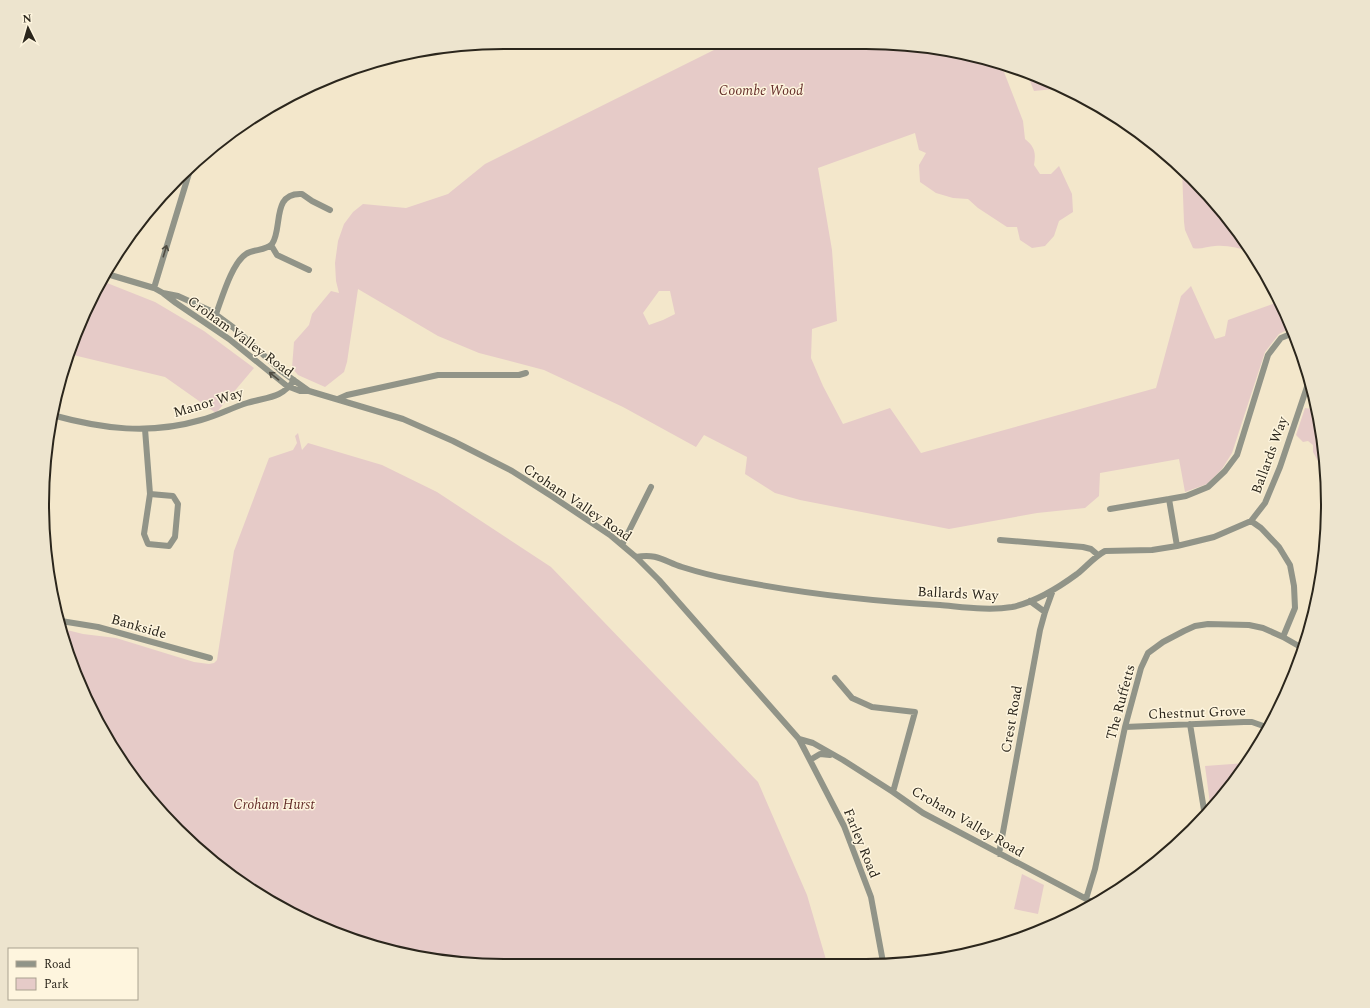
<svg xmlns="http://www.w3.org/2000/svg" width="1370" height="1008" viewBox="0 0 1370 1008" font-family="Spectral,serif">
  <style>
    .green { fill: #e6cbc8; fill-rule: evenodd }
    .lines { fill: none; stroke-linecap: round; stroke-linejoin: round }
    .minor { stroke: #919488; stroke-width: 6 }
    .oneway { stroke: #4f4c42 }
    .labels { text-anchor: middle; stroke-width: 3; stroke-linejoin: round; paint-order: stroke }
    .park-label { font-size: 14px; font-style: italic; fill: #652e2a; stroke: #fef5de }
    .street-label { font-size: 14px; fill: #2b261c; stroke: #fef5de }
    .rim { fill: none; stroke: #2b261c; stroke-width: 2 }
  </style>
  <rect width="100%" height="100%" fill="#f3e7cb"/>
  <path class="green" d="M730 42H866L987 58V62L1004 72 1023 121 1025 139C1035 147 1036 153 1034 165L1040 174H1051L1059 166 1072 194 1073 212 1059 221 1054 236 1045 246 1032 248 1020 240 1017 227H1007L978 208 968 199 953 198 936 193 920 182 919 165 926 153 919 150 915 133 818 168 832 250 837 321 812 329 811 358 823 386 843 424 890 408 921 453 1156 388 1181 296 1191 286 1215 339 1225 336 1228 320 1281 301 1291 328 1279 334 1265 352 1232 453 1222 469 1207 484 1185 492 1179 459 1100 473 1099 496 1085 508 1037 513 949 529 800 500 775 493 745 474 747 457 704 435 696 447 623 407 544 370 479 353 438 336 358 289 347 362 344 372 325 387 298 375 292 368 294 342 309 325 312 314 331 291 339 293 336 281 335 263 338 241 344 224 353 212 363 204 406 208 448 194 485 164ZM659 291H670L675 314 663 320 649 325 643 313Z
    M1026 71 1043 77 1064 88 1034 91Z
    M1182 169 1232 223 1251 252C1239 248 1227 245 1215 246 1208 246 1200 250 1193 248L1185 230 1184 222Z
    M102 281 155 302 204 331 254 368 216 413 165 377 69 354 90 300Z
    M1305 408 1312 409 1313 408 1316 410 1327 474 1326 504 1320 470 1318 461 1313 452V445L1308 441 1303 442 1296 435Z
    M298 433 302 450 308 443 382 465 437 492 551 567 758 782 807 895 827 963 474 965 384 950 273 904 200 851 138 785 77 681 63 629 83 634 116 638 194 662 209 664 214 663 217 660 218 653 234 551 269 458 293 450 297 443 295 436Z
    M1246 763 1214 808 1211 811 1205 766Z
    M1022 874 1044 885 1038 914 1014 909Z"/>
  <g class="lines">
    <path class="minor" d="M271 245 277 255 309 270
      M107 274 154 288 163 293 178 296 211 311 234 328 281 371 309 391
      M154 288 190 170
      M163 293 176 303 229 339 287 386 300 391H309L403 419 453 441 512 471 553 497 610 535 636 557 659 580 799 739 844 826 871 897 883 962
      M216 314C222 298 232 263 246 254 253 249 266 251 272 244 283 229 271 192 302 194L312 201 330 210
      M338 399 347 395 438 375H519L526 373
      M52 415C103 429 149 435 201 420 217 416 231 408 247 403 266 397 282 399 294 380
      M145 429 150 494 173 496 178 504 175 537 169 546 148 544 144 534 150 494
      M1110 509 1169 499
      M1251 521 1261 528 1279 547 1290 565 1294 586 1295 608 1283 637 1304 649
      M1000 540 1083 547 1091 549 1098 555
      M622 545 651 487
      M1177 546 1169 499 1186 496 1208 487 1225 471 1237 455 1268 355 1281 338 1293 333
      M636 557C657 553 664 561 682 567 698 572 713 576 729 579 798 593 870 601 940 605 963 607 989 611 1012 607 1036 602 1058 588 1077 574 1086 567 1094 557 1105 551L1152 550 1177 546 1214 537 1251 521 1265 503 1280 467 1310 378
      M1030 601 1045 612
      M61 621 98 627 210 658
      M835 678 852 698 872 707 915 712 893 792
      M1190 724 1205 816
      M1125 727 1244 722H1252L1269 728
      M799 739 813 743 843 760 893 792 923 813 1092 902
      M810 760 820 754 830 755
      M999 854 1040 630 1045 612 1053 590
      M1086 899 1095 869 1125 727 1141 668 1148 653 1163 642 1184 631 1195 626 1208 624 1249 625 1263 628 1283 637"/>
  </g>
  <defs><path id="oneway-shaft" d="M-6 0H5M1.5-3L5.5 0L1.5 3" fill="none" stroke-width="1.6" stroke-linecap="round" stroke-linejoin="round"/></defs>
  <g class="oneway">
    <use href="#oneway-shaft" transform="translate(165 251) rotate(-73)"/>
    <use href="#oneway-shaft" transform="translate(274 376) rotate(-141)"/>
  </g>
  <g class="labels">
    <g class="park-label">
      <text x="761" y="95">Coombe Wood</text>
      <text x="274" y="809">Croham Hurst</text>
    </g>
    <g class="street-label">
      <text transform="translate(241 336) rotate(36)" y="5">Croham Valley Road</text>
      <text transform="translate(208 402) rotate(-17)" y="5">Manor Way</text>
      <text transform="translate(1269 455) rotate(-70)" y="5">Ballards Way</text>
      <text transform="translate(578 502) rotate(34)" y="5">Croham Valley Road</text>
      <text transform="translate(958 593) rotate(3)" y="5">Ballards Way</text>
      <text transform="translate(139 626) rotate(16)" y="5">Bankside</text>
      <text transform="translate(1120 702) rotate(-75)" y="5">The Ruffetts</text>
      <text transform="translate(1197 712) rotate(-2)" y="5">Chestnut Grove</text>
      <text transform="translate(1011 719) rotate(-80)" y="5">Crest Road</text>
      <text transform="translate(968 821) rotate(30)" y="5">Croham Valley Road</text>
      <text transform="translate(862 843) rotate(68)" y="5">Farley Road</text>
    </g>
  </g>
  <path d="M0 0H1370V1008H0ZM504 49H866A455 455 0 0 1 1321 504V504A455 455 0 0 1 866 959H504A455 455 0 0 1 49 504V504A455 455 0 0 1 504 49Z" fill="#ede4ce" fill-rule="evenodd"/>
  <path class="rim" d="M504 49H866A455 455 0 0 1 1321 504V504A455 455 0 0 1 866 959H504A455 455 0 0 1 49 504V504A455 455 0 0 1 504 49Z"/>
  <rect x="8" y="948" width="130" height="52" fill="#fef5de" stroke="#aaa290"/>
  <rect x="16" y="961" width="20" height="6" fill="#919488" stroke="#aaa290"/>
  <text x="44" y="968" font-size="12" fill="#2b261c">Road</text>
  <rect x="16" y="978" width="20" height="12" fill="#e6cbc8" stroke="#aaa290"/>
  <text x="44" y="988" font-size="12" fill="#2b261c">Park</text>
  <g transform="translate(28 28) rotate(355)" stroke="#fef5de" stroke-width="3" paint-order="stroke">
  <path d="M0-3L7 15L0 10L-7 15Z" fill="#2b261c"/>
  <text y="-6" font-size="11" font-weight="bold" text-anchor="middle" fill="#2b261c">N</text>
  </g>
</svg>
